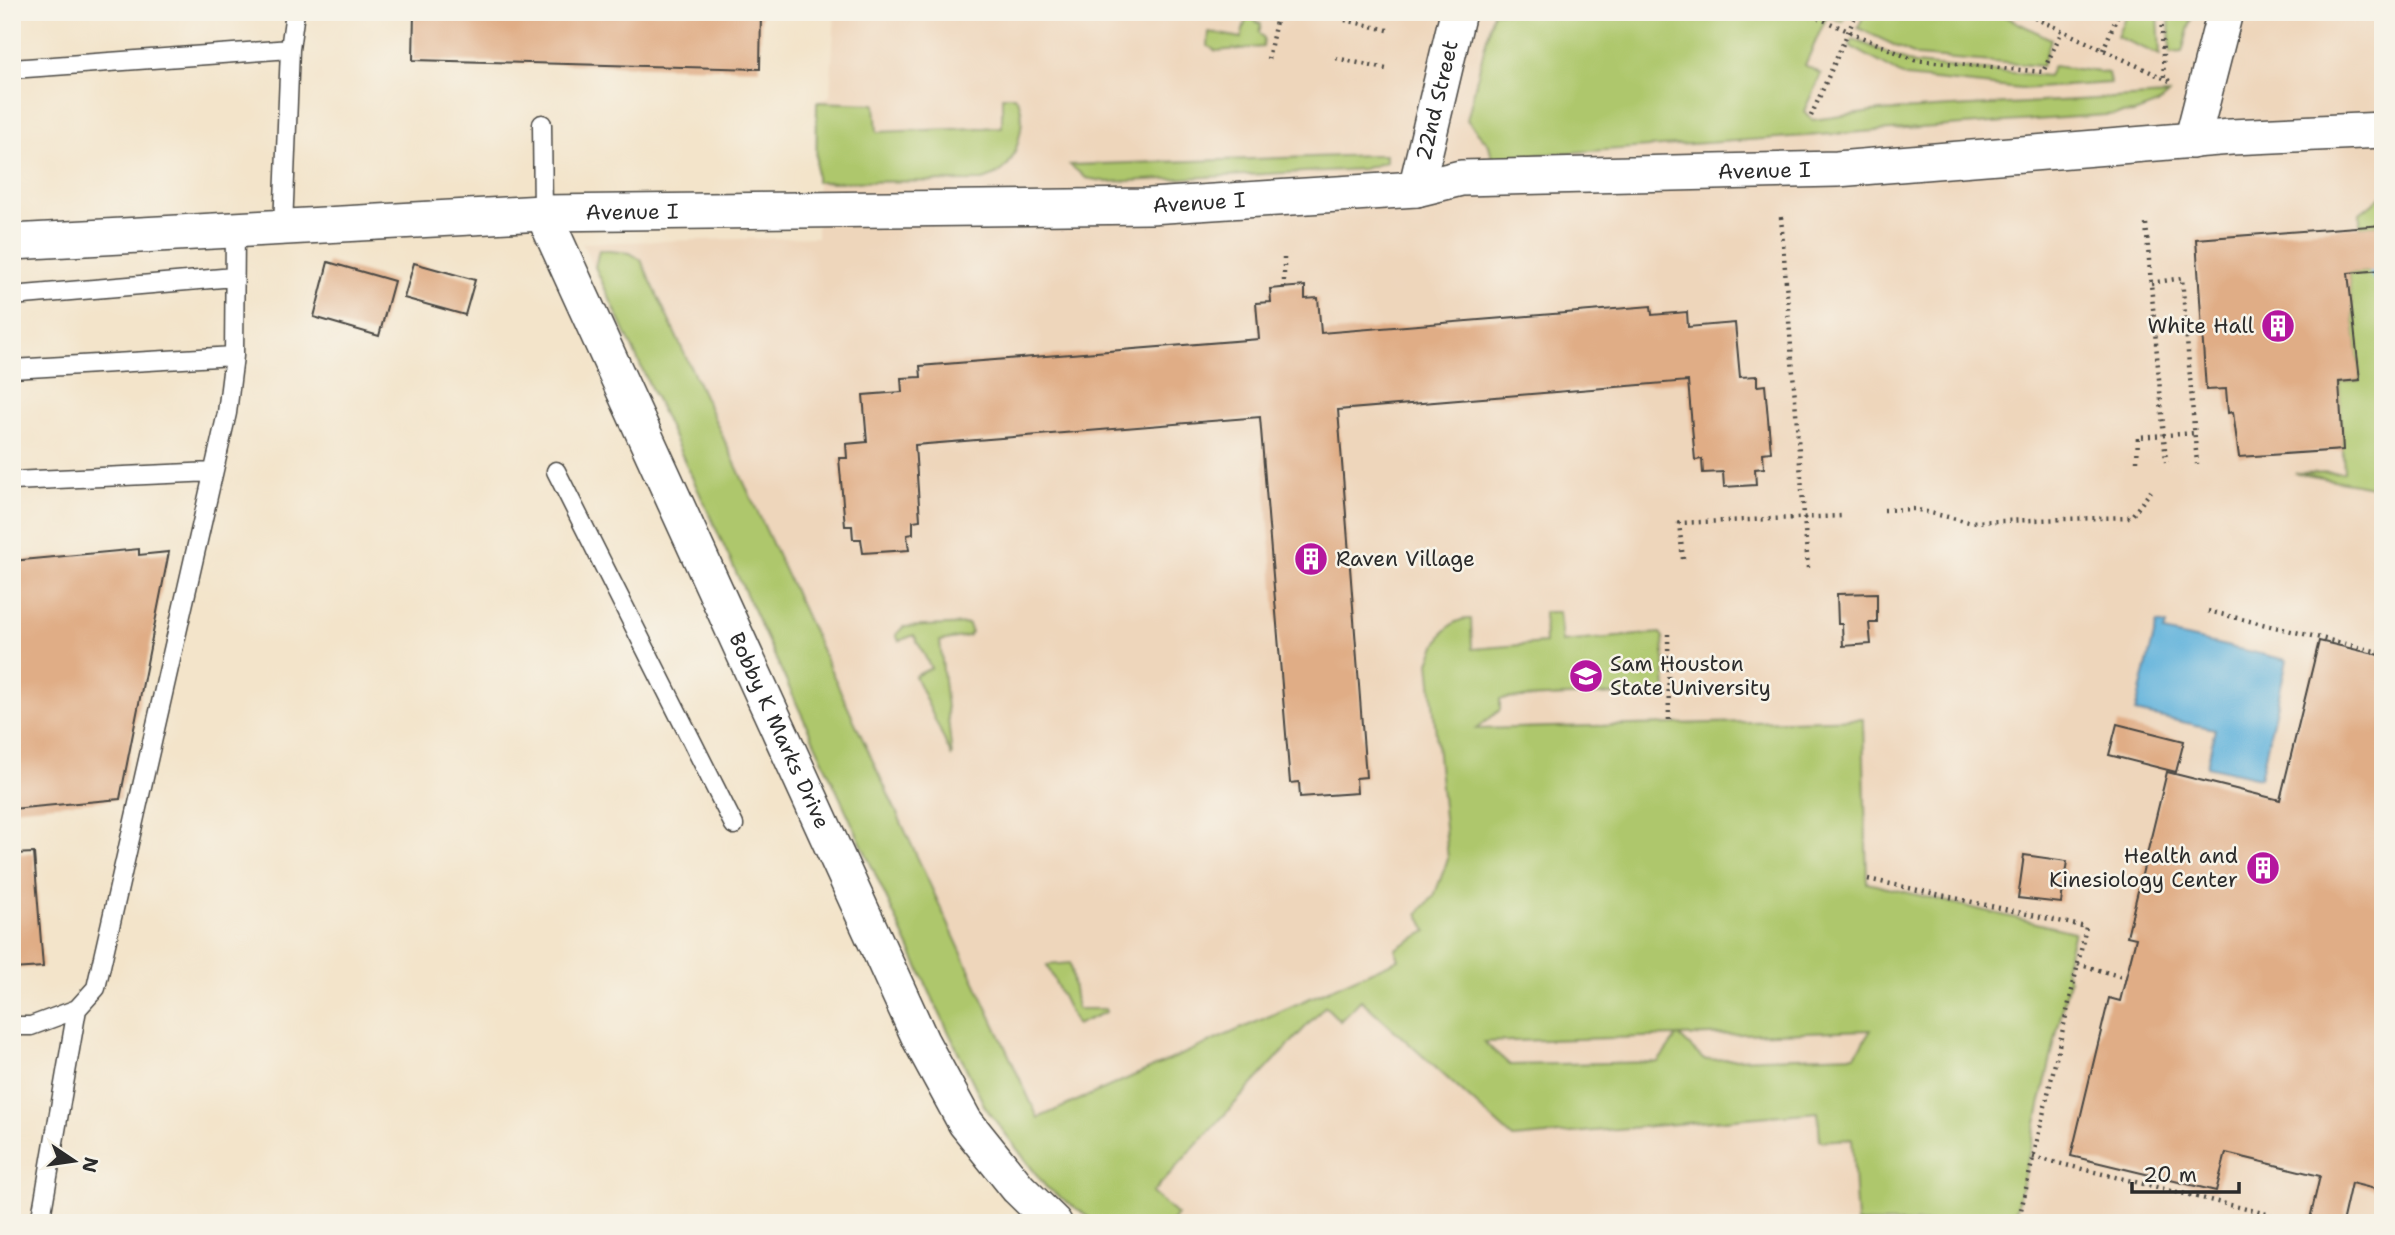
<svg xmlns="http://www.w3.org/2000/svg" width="2395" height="1235" viewBox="0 0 2395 1235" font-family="'Shantell Sans',sans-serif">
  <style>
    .built { fill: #eed6bb }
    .green { fill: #aec76c; stroke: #6c794c; stroke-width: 2; fill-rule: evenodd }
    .water { fill: #61b2dc; stroke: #466e84; stroke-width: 2 }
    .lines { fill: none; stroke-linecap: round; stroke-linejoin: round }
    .stream { stroke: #61b2dc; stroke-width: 10 }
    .building { fill: #e0ad86 }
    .lane-casing { stroke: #494743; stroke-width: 21 }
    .street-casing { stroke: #494743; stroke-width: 38 }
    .path { stroke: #494743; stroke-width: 4.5; stroke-dasharray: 2 5; stroke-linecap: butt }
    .lane { stroke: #fff; stroke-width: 18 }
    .street { stroke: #fff; stroke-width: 35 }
    .labels { text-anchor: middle; stroke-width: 5; stroke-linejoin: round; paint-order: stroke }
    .street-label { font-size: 21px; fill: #2b2b2b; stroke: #f7f3e8 }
    .poi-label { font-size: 21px; fill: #2b2b2b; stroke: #f7f3e8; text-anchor: end }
  </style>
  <rect width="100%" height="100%" fill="#f7f3e8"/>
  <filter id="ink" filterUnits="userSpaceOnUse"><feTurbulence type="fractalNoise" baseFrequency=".0143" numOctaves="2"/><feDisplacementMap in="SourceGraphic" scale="14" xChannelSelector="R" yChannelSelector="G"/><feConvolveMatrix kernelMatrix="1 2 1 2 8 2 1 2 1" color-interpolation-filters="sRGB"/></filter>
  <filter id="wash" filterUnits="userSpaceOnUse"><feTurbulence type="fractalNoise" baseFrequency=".00686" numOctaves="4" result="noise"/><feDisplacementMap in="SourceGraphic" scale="28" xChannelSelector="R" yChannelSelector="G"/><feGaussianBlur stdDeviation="1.57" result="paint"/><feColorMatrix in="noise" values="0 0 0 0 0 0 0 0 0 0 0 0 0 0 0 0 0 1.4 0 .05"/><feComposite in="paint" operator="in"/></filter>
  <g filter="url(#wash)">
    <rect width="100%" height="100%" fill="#f3e4ca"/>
    <path class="built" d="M835 12H2383V1223H1091L1032 1164 996 1109 582 243 817 237V102L830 96Z"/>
    <path class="green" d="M1248 12H1257L1255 21 1261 24 1259 33 1264 38 1263 47 1216 51 1208 46 1209 32 1241 38Z
      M1493 12H1847L1843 22 1827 16 1805 65 1821 74 1804 111 1812 120 1880 111 2168 95 2158 104 2134 113 1492 158 1489 145 1467 120Z
      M1865 12H1996L2051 39 2042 66 1917 56 1858 28Z
      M2127 12H2158L2160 55 2117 37Z
      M2169 12H2193L2182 52 2170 53Z
      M1853 39 1914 64 2048 76 2053 66 2108 73 2110 83 2021 89 1906 77 1850 46Z
      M1002 96H1014C1030 109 1018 156 1005 168 998 175 990 178 980 181L816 182 817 102 875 104 877 132 1002 127Z
      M1373 155H1386V162L1363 169 1108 182 1086 178 1070 165Z
      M2383 195V225L2360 227V213Z
      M599 250 630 253 641 260 1038 1118 1399 959 1395 949 1427 931 1418 913 1434 896 1448 859 1429 662C1437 643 1446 617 1471 619L1472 649 1545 643 1544 612H1559L1562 642 1660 633 1663 637 1666 692 1500 699V710L1476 729 1863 719 1867 883 2074 932 2064 968 2069 980 2013 1223H1857L1852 1139 1820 1141 1818 1112 1513 1138 1361 1000 1340 1021 1325 1006 1152 1193 1177 1215 1171 1223H1097L1046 1187 985 1107 939 1012 595 267ZM1871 1030 1855 1055 1704 1060 1679 1036ZM1677 1036 1658 1062 1510 1065 1484 1042Z
      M2383 270V489L2295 473 2344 472 2339 382 2360 380 2348 273Z
      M969 624 971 632 968 636 940 641 952 757 915 676 931 668 914 635 899 641 896 635 903 627Z
      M1070 963 1077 1009H1106V1012L1076 1025 1047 965Z"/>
    <path class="water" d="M2157 623 2166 625 2164 632 2287 660 2260 778 2207 766 2215 729 2135 712Z"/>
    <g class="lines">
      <path class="stream" d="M2373 271 2383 286"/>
    </g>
    <g id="blocks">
      <path class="building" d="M414 12H761L760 69 413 60Z
        M2383 225V270L2348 273 2360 380 2339 382 2343 450 2239 457 2233 412 2228 413 2226 389 2206 390 2196 239Z
        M328 262 394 281 379 336 314 317Z
        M414 263 475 280 465 315 404 298Z
        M1305 286V299L1318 298 1321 333 1651 306 1652 315 1687 312 1688 327 1735 323 1740 377 1757 376V386L1765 385 1771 452 1763 453 1764 468 1755 469 1756 485 1724 487 1723 472 1703 473 1702 459 1695 460 1688 381 1338 410 1366 777 1356 778 1357 793 1300 797 1299 782 1290 783 1260 417 915 445 920 520 913 521V534L907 535 909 550 863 553 861 539H853L852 526H845L839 458H847L846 444 867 442 863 395 902 392 901 378 921 377 920 366 1259 339 1256 303 1271 302 1270 289Z
        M139 549V555L169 552 120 799 12 809V561Z
        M1877 593V623H1869L1871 644 1843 646 1842 624H1838L1837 594Z
        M2319 641 2383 656V1191L2351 1183 2342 1223H2309L2320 1176 2226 1153 2216 1191 2071 1156 2109 998 2120 1001 2136 938 2127 936 2167 772 2280 800Z
        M2117 724 2184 741 2176 772 2109 755Z
        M34 853 43 967 12 969V854Z
        M2024 855 2067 861 2061 903 2018 898Z"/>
    </g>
  </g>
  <g filter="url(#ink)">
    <use href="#blocks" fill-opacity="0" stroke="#494743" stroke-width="2"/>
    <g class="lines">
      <g class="lane-casing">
        <path id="lane" d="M12 69 290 49 295 12
          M542 124 543 213
          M283 227 290 49
          M12 296 234 277
          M12 369 234 356
          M556 471 734 825
          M12 481 213 472
          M12 1026H31L77 1009 96 988 227 413 234 356 235 230
          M40 1223 77 1009"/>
      </g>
      <g class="street-casing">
        <g id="street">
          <path d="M2192 141 2225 12"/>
          <path id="s1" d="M1416 189 1458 12"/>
          <path id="s2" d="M543 213 921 1041 965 1122 1018 1188 1054 1223"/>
          <path id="s3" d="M12 242 543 213 1150 206 1416 189 1461 178 1837 169 2231 137 2383 130"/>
        </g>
      </g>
      <path class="path" d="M1805 12 1914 60 2043 72 2062 31
        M2022 12 2172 82
        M2161 12 2164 78
        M1345 20 1392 31
        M2103 50 2119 12
        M1336 58 1386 69
        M1268 59 1278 12
        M1811 116 1857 12
        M1781 217 1808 568
        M2146 224 2166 462
        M2151 283 2182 278 2197 464
        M1284 288V256
        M2137 461 2138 437 2195 433
        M1884 510 1914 509 1969 522 2131 517 2151 491
        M1683 559 1679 523 1842 516
        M2208 611 2383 653
        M1668 634 1669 724
        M1868 879 2086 927 2078 964
        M2033 1157 2304 1223
        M2018 1223 2078 964 2126 978"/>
      <use href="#lane" class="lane"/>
      <use href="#street" class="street"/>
    </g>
  </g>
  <defs>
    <g id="building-disc" transform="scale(1.75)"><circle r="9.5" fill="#b5179e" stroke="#f7f3e8"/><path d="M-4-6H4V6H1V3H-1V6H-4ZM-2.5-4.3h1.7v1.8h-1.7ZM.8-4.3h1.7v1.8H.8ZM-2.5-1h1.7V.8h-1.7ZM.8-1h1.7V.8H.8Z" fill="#fff"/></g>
    <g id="university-disc" transform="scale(1.75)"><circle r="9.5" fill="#b5179e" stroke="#f7f3e8"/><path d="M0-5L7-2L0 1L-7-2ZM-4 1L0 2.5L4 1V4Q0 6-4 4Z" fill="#fff"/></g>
  </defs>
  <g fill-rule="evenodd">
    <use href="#building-disc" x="2278" y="326"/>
    <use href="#building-disc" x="1311" y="559"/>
    <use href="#university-disc" x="1586" y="676"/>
    <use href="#building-disc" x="2263" y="868"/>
  </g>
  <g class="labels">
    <g class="street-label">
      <text dy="7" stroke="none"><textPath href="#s1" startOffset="91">22nd Street</textPath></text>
      <text dy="7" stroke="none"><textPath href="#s3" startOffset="1755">Avenue I</textPath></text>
      <text dy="7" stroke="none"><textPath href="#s3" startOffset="1188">Avenue I</textPath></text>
      <text dy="7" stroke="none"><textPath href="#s3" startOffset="621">Avenue I</textPath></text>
      <text dy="7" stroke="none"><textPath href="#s2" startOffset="569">Bobby K Marks Drive</textPath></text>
    </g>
    <g class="poi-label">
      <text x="2254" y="333">White Hall</text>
      <text x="1336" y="566" text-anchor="start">Raven Village</text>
      <text x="1610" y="671" text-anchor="start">Sam Houston<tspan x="1610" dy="24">State University</tspan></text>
      <text x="2238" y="863">Health and<tspan x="2238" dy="24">Kinesiology Center</tspan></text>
    </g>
  </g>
  <rect width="2395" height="1235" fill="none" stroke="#f7f3e8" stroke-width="42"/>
  <g transform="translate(74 1161) rotate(103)" stroke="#f7f3e8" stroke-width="5" paint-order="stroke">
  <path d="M0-5L12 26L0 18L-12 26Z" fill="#2b2b2b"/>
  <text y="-10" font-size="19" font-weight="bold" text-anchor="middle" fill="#2b2b2b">N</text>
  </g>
  <path d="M2132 1182v10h107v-10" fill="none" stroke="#2b2b2b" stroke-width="3.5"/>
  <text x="2143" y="1182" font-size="21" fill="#2b2b2b" stroke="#f7f3e8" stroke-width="5" paint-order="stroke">20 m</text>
</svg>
